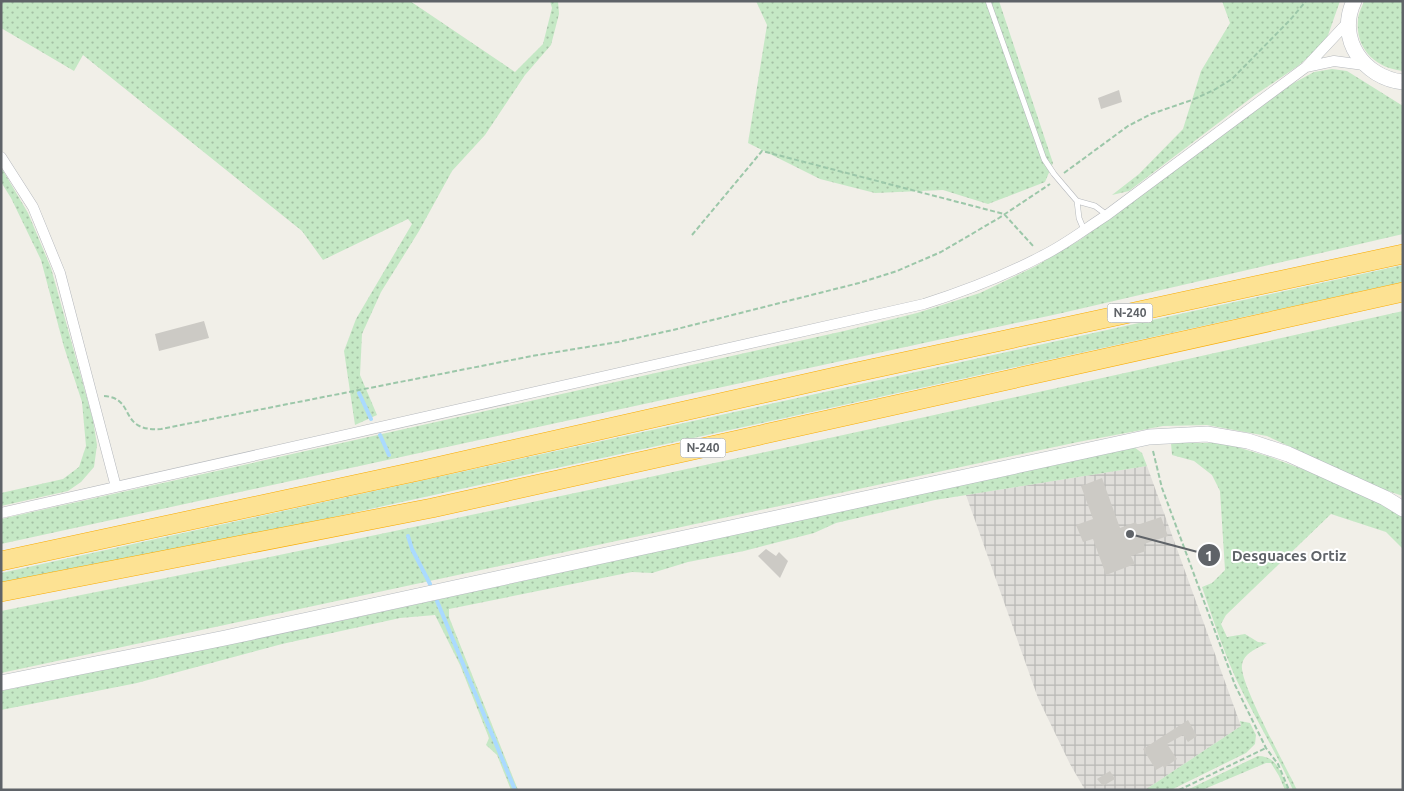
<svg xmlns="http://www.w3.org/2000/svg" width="1404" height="791" viewBox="0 0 1404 791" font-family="Ubuntu,sans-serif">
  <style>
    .industrial { fill: url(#industrial-grid) }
    .grass { fill: url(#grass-dots) }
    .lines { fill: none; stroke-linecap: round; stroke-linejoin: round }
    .stream { stroke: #aadaff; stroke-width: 4 }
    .building { fill: #cccac5 }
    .lane-casing { stroke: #b5b8bc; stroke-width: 6 }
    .street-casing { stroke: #b5b8bc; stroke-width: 11 }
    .secondary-casing { stroke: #b6babf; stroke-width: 16 }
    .highway-casing { stroke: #f9ab00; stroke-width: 20 }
    .path { stroke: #9cc7a9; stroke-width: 2; stroke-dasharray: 5 2.5; stroke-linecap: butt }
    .lane { stroke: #fff; stroke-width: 5 }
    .street { stroke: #fff; stroke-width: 10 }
    .secondary { stroke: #fff; stroke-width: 15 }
    .highway { stroke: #fde293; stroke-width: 19 }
    .labels { text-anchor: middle; stroke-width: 4; stroke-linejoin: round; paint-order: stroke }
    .shield { fill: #fff; stroke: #8f9295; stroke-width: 1 }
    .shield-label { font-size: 12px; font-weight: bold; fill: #5f6368 }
    .leader { fill: none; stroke: #5f6368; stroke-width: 2 }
    .callout-dot { fill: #5f6368; stroke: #fff; stroke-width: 2 }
    .mark-label { font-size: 15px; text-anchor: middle; font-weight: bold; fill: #fff }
    .callout-label { font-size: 15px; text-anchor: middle; font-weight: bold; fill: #5f6368; stroke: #fff; stroke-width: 4; stroke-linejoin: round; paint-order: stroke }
  </style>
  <defs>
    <pattern id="industrial-grid" width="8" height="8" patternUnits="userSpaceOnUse" patternTransform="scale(1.25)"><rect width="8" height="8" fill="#e0deda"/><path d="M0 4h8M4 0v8" fill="none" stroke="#b9b8b5"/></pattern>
    <pattern id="grass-dots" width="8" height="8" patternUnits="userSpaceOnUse" patternTransform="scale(1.25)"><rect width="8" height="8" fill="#c5e8c5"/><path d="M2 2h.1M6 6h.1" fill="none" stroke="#a3c0a4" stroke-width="1.8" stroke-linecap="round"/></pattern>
  </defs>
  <rect width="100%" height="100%" fill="#f1efe8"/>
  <path class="industrial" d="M1147 466 1241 726 1145 790H1085L1070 764 1038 698 966 495Z"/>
  <path class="grass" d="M1 1H410L515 72 543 44 552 8 550 1H558L559 14 551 45 525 75 485 135 452 171 419 231 381 292 362 334 360 375 377 415 355 425 344 351 356 319 412 224 408 219 323 260 302 231 83 55 74 71 1 28Z
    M756 1H999L1053 163 1045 182 988 204 943 190 875 193 820 179 748 143 767 25Z
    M1222 1H1340L1326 41 1298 66 1255 95 1129 191 1112 195 1139 174 1183 129 1201 71 1230 23Z
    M1364 1H1403V71C1376 68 1355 49 1358 20 1358 14 1362 7 1364 1Z
    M1332 69 1347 71 1403 106V234L1062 313 1 544V519L844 331 917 313 980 293 1036 266 1080 240 1292 84 1314 72Z
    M1 167 28 213 51 268 93 420 97 445 94 467 81 482 68 491 1 506V493L63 479 79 467 86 446 82 402 64 347 41 260 11 198 1 182Z
    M1403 265V282L261 533 1 586V573Z
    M1403 311V496L1382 489 1267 436 1207 425 1163 426 1078 442 1 673V611C470 519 936 415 1403 311Z
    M1171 443H1224L1270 457 1337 482 1403 515V549L1386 532 1331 514 1226 615 1221 624 1227 637 1245 634 1258 642 1267 643C1256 649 1244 653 1242 665 1239 683 1287 768 1297 790H1293C1276 752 1255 718 1237 681 1223 650 1213 619 1202 587L1212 583 1225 570 1220 491 1212 475 1194 461 1172 455Z
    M1134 447 1142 453 1147 466 935 500 836 523 814 533 744 551 688 562 652 573 632 572 449 609V617L518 790H511L497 755 486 745 489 738 460 665 435 615 400 618 282 644 137 683 1 710V691L340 621Z
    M1240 721 1250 723 1256 735 1255 744 1246 753 1171 790H1145L1241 726Z
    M1258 756C1278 756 1281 774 1288 790H1285L1279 776 1271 763H1266L1202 790H1187Z"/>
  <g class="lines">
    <path class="stream" d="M359 393 371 419
      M380 435 389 455
      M408 536 412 549 430 584
      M437 601 515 790"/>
  </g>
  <path class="building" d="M1119 90 1122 102 1101 109 1098 98Z
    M204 321 209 338 159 351 155 334Z
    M1102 478 1120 528 1136 522 1137 525 1161 517 1168 536 1144 544 1146 551 1131 556 1135 564 1106 575 1093 539 1083 542 1076 525 1093 519 1081 486Z
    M766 549 776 556 779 552 788 561 780 578 758 556Z
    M1188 720 1197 736 1188 742 1183 735 1167 744 1177 759 1164 768 1163 766 1156 770 1143 749Z
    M1110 771 1115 779 1103 786 1097 779Z"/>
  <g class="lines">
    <g class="lane-casing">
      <path id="lane" d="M988 1 1044 159 1054 174 1077 201 1095 206 1107 215
        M1077 201 1079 218 1084 230"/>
    </g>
    <g class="street-casing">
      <path id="street" d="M1306 67 1334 61 1364 65
        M1 157 33 207 60 273 116 487
        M1 513 924 304C965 291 1004 276 1042 256 1065 245 1085 229 1107 215L1306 67 1348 22"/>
    </g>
    <g class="secondary-casing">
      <path id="secondary" d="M1354 1C1336 39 1364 78 1403 82
        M1 683 225 638 1149 437 1207 434 1248 441 1288 454 1385 498 1403 509"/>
    </g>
    <g class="highway-casing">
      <path id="highway" d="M1 561 423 470 857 372 1403 254
        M1 592 432 508 1403 292"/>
    </g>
    <path class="path" d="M1064 173 1128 126 1151 114 1192 100 1214 90 1232 79 1290 20 1306 1
      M692 235 762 151 1004 214 1034 247
      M104 396C137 398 117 432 161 429L532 356 618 342 673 330 859 283 897 271 941 252 999 218 1050 184
      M1153 451 1162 488 1235 685 1266 748 1278 764 1289 790
      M1179 790 1266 748"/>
    <use href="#lane" class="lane"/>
    <use href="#street" class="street"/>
    <use href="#secondary" class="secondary"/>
    <use href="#highway" class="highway"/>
  </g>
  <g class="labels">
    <g class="shield">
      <rect x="1107.5" y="303.5" width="45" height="19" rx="4"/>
      <rect x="680.5" y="438.5" width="45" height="19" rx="4"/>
    </g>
    <g class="shield-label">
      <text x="1130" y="317">N-240</text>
      <text x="703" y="452">N-240</text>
    </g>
  </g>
  <path class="leader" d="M1130 534L1209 555"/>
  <g class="callout-dot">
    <circle cx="1130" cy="534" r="5"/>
    <circle cx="1209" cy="555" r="12"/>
  </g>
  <g class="mark-label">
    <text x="1209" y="561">1</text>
  </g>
  <g class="callout-label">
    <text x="1289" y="561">Desguaces Ortiz</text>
  </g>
  <rect width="1404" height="791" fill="none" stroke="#5f6368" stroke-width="5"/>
</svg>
